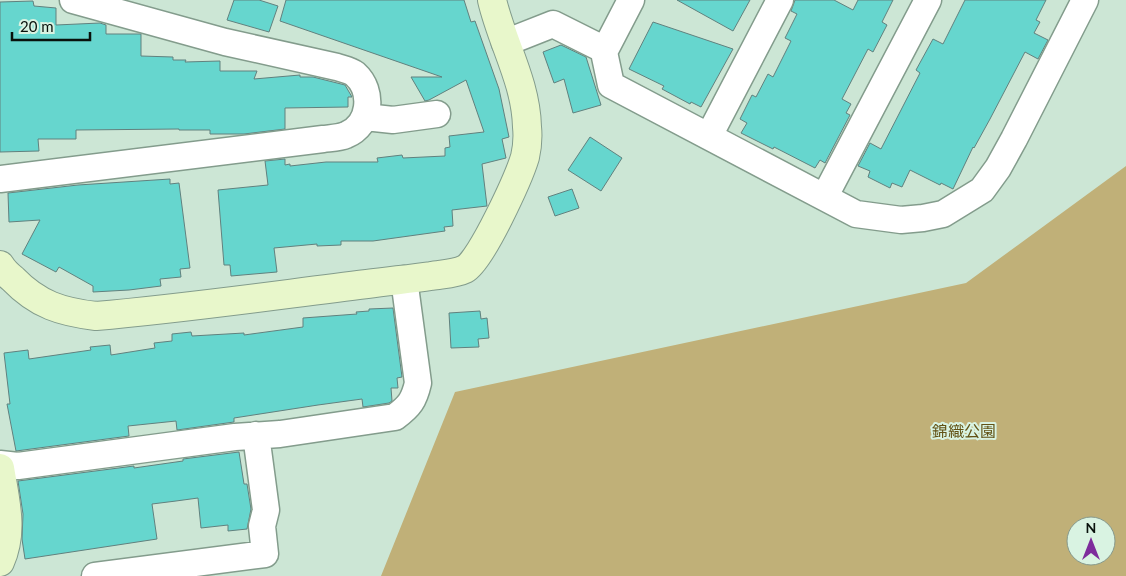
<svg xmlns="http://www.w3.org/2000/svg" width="1126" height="576" viewBox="0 0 1126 576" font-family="Lato,'Noto Sans JP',sans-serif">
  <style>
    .green { fill: #c0b078; fill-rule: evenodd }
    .building { fill: #66d6ce; stroke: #61817e }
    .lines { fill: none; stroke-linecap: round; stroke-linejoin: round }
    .street-casing { stroke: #839c8c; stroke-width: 29 }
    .secondary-casing { stroke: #839c8c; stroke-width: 30 }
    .street { stroke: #fff; stroke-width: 26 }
    .secondary { stroke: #e8f7cb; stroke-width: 28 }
    .labels { text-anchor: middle; stroke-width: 4; stroke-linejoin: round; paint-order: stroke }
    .park-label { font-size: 16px; fill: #625215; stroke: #d9f3e2 }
  </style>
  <rect width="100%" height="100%" fill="#cce6d5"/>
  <path class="green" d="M1126 166V576H381L455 392 966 283ZM1076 526H1106V556H1076Z"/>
  <path class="building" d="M234 0H259L278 6 269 32 227 20Z
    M286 0H464L471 22 475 21 499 89 509 137 502 139 506 158 482 164 487 206 452 210 453 226 444 227 445 231 373 241H341V245L317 246V244L274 248 277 272 231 276 230 265H224L218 190 268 185 265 161 285 159V165L290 164V166L326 162H378L377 158 402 155 403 158 445 156V148L450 147 449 136 484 132 466 80 429 100 425 101 411 77H442L280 21Z
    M677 0H750L733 31Z
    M795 0H834L853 10 858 0H893L882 22 887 25 873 52 868 49 842 99 851 104 846 113 850 115 825 163 820 160 815 168 774 147 773 149 741 133 747 123 740 119 752 95 756 97 768 74 773 77 791 41 785 38 797 14 791 11Z
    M965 0H1046L1036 20 1040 22 1034 33 1048 40 1038 59 1025 52 990 119 974 148 973 147 953 189 941 183 940 185 910 170 902 187 892 183 890 188 868 177 870 171 858 166 870 143 881 149 920 73 916 70 933 39 943 44Z
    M33 1 34 6 56 8V25L100 23 106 25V34H141V56L173 57V60H186L185 62 220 61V71H257L254 79 300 75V77H313L345 85 352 97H348V107L285 108V129L244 134H210V130H179V129L76 130V139H38L39 151 0 152V2Z
    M653 22 733 49 701 107 691 102 690 104 662 89 664 86 629 69Z
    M561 45 586 57 601 105 573 113 564 79 554 83 543 52Z
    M590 137 622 158 601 191 568 170Z
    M170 179V184L179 183 190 268 180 269 181 277 160 279 161 286 129 290 93 292V286L59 267 56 272 22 254 40 220 9 222 8 193 78 185Z
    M572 189 579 208 555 216 548 197Z
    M393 308 402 377 397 378 398 388H391L392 401 389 403 363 407 362 399 318 405 234 418V422L177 430 176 421 128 426 129 436 16 451 7 404H10L4 353 28 350 29 359 91 350 90 347 110 345 111 355 155 348 154 343 172 341V334L191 332 192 336 244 333V335L303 327V318L357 314 356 312 369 311V309Z
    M480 311 481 319 487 318 489 338 478 339 479 347 451 348 449 313Z
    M239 452 244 484H247L251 509 247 529 228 531V525L201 528 198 498 176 501 152 504 157 539 25 559 22 539 23 514 18 481 134 466V468L183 461V459Z"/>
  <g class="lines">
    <g class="street-casing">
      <path id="street" d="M631 0 604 52 611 85 856 214 901 220 923 218 943 214 982 190 998 168 1014 139 1085 0
        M505 43 553 24 605 50
        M365 117 393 120 437 114
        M709 136 780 0
        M0 179 323 139C330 138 339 138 346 135 371 125 374 91 355 74 350 70 343 69 337 67L225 42 73 0
        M825 196 928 0
        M0 464 18 466 235 437 280 434 395 417C410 406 414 400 418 383L404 279
        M95 576 265 554 262 526 266 510 256 435"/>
    </g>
    <g class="secondary-casing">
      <path id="secondary" d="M0 265C3 270 8 275 13 279 38 305 62 312 96 316 187 308 277 295 367 284 389 281 410 279 431 276 442 274 455 274 465 269 481 261 519 177 525 157 527 148 528 136 527 127 526 82 502 43 492 0
        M0 468C5 500 14 531 0 562"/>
    </g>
    <use href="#street" class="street"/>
    <use href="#secondary" class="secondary"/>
  </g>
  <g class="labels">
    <g class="park-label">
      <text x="964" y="437">錦織公園</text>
    </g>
  </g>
  <g transform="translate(1091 541)"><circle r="24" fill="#d9f3e2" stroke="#86998c"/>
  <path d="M0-4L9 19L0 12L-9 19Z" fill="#7e2c9c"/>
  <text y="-8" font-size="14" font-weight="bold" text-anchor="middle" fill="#09120c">N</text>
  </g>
  <path d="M12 32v8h78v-8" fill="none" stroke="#09120c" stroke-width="2.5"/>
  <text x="20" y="32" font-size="15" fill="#09120c" stroke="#d9f3e2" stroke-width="4" paint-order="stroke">20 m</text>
</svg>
